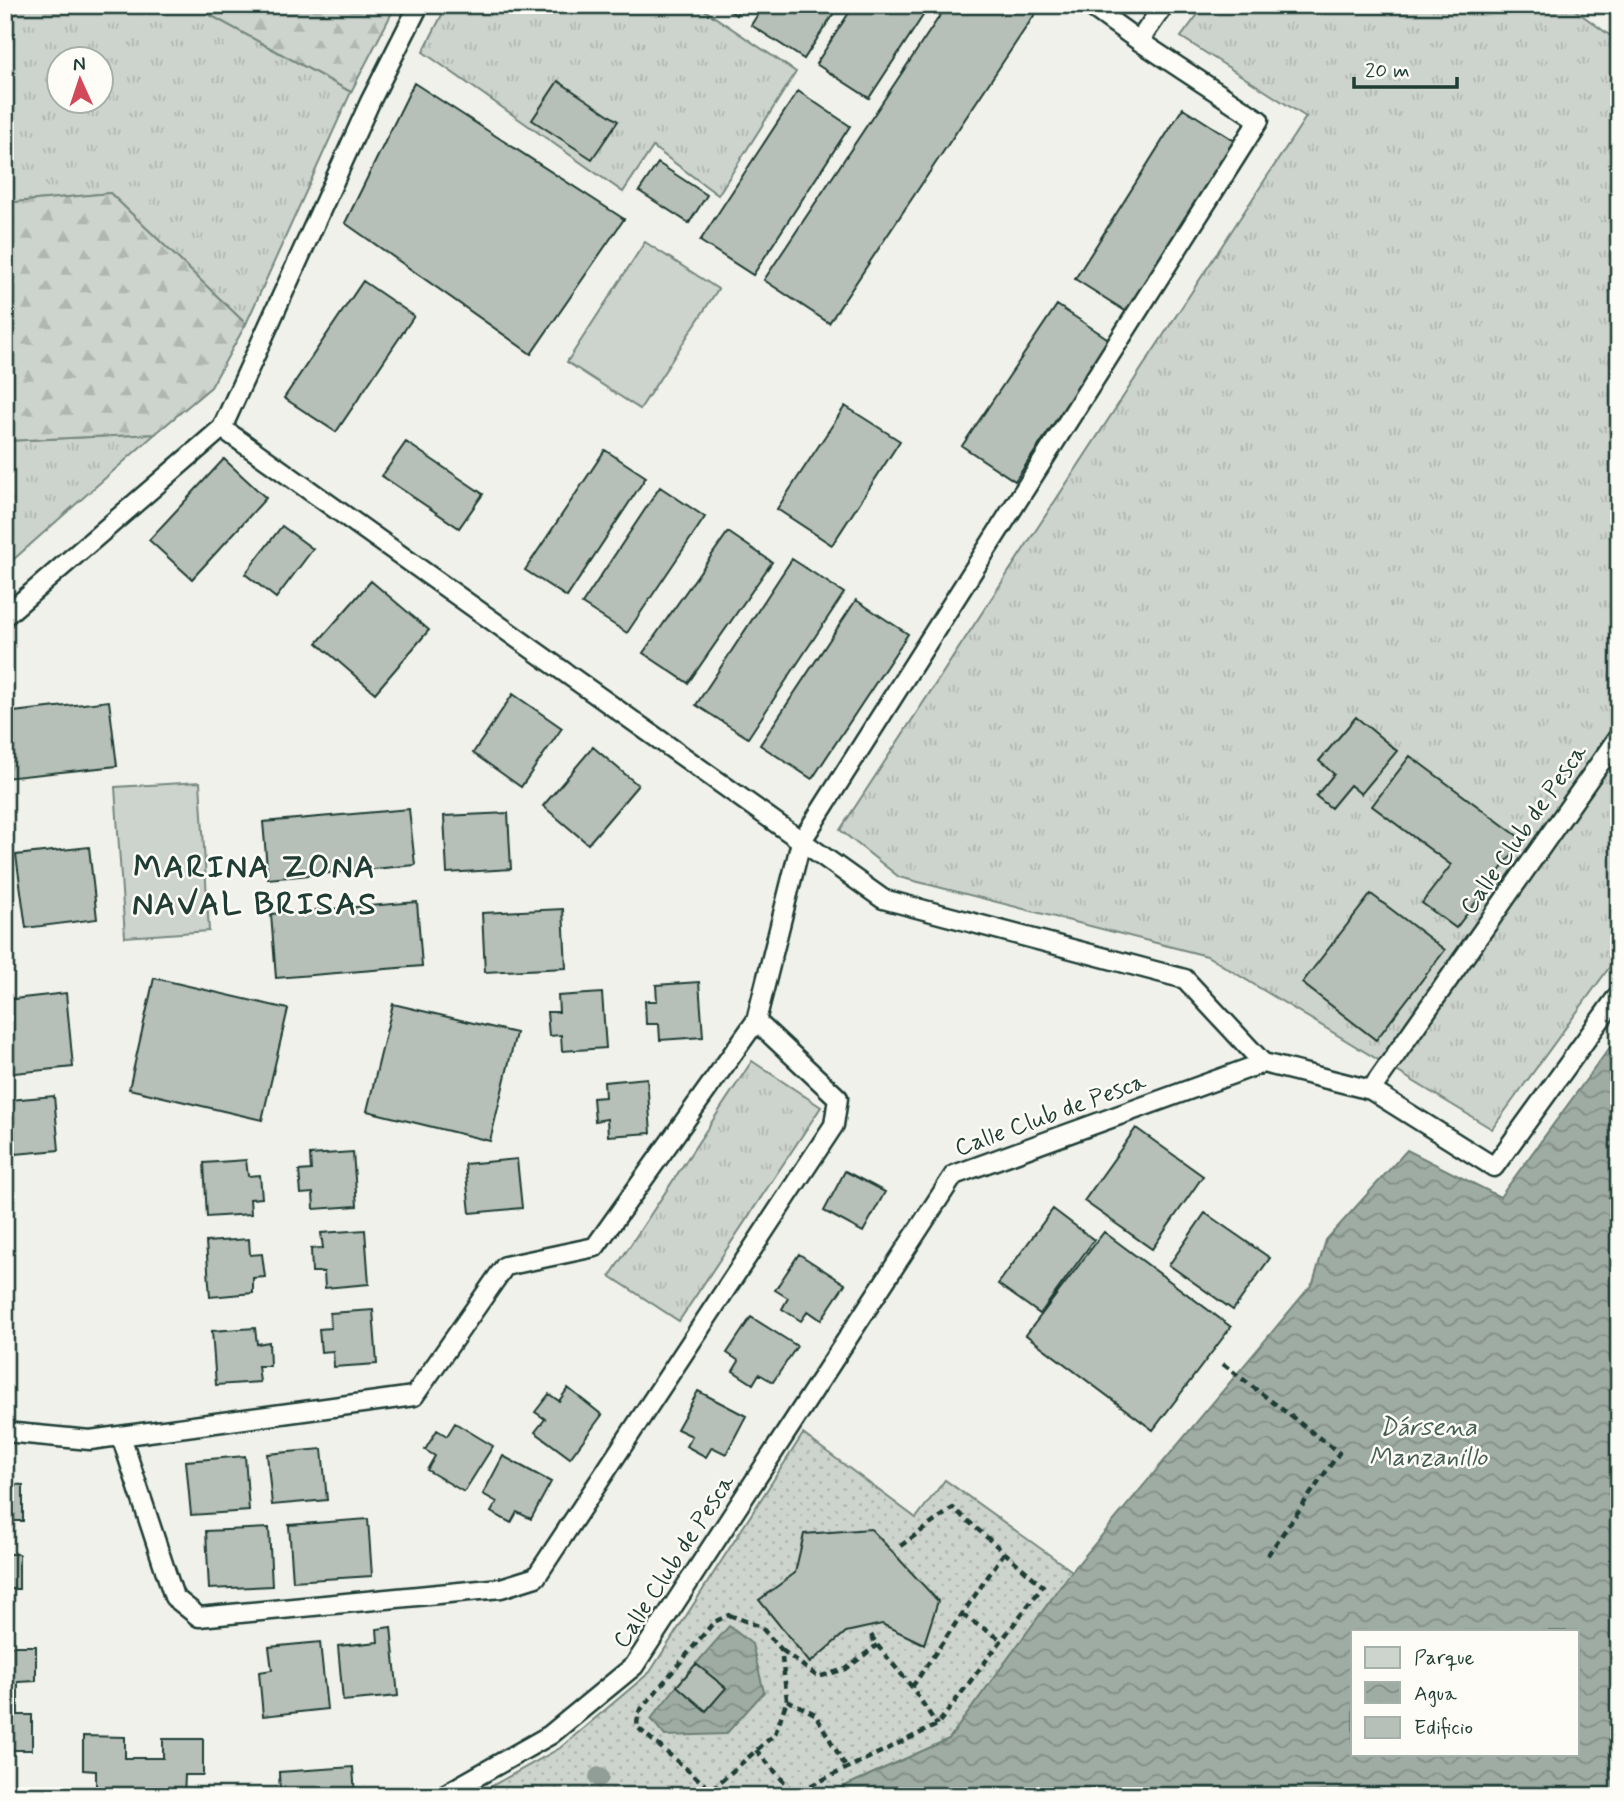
<svg xmlns="http://www.w3.org/2000/svg" width="1624" height="1801" viewBox="0 0 1624 1801" font-family="Mynerve,sans-serif">
  <style>
    .grass { fill: url(#grass-tufts); stroke: #768880; stroke-width: 2; fill-rule: evenodd }
    .forest { fill: url(#forest-firs); stroke: #768880; stroke-width: 2 }
    .park { fill: #cdd3cd; stroke: #768880; stroke-width: 2 }
    .garden { fill: url(#garden-dots); stroke: #768880; stroke-width: 2 }
    .water { fill: url(#water-waves); stroke: #6c8077; stroke-width: 2; fill-rule: evenodd }
    .building { fill: #b6bfb8; stroke: #1f3d34; stroke-width: 2 }
    .lines { fill: none; stroke-linecap: round; stroke-linejoin: round }
    .lane-casing { stroke: #1f3d34; stroke-width: 23 }
    .path { stroke: #1f3d34; stroke-width: 4.5; stroke-dasharray: 7 5; stroke-linecap: butt }
    .lane { stroke: #fdfcf7; stroke-width: 18 }
    .tree { fill: #909e97 }
    .labels { text-anchor: middle; stroke-width: 5; stroke-linejoin: round; paint-order: stroke }
    .street-label { font-size: 24px; fill: #1f3d34; stroke: #fdfcf7 }
    .water-label { font-size: 26px; font-style: italic; fill: #455e56; stroke: #fdfcf7 }
    .district-label { font-size: 32px; font-weight: bold; letter-spacing: 2px; fill: #1f3d34; stroke: #fdfcf7 }
  </style>
  <defs>
    <pattern id="grass-tufts" width="24" height="20" patternUnits="userSpaceOnUse" patternTransform="scale(1.75)"><rect width="24" height="20" fill="#cdd3cd"/><path d="M3 7l-1-3M5 7V3M7 7l1-3M15 17l-1-3M17 17v-4M19 17l1-3" fill="none" stroke="#b0b6b1"/></pattern>
    <pattern id="forest-firs" width="22" height="20" patternUnits="userSpaceOnUse" patternTransform="scale(1.75)"><rect width="22" height="20" fill="#cdd3cd"/><path d="M5 1l3.5 6h-7zM16 11l3.5 6h-7z" fill="#b0b6b1"/></pattern>
    <pattern id="garden-dots" width="8" height="8" patternUnits="userSpaceOnUse" patternTransform="scale(1.75)"><rect width="8" height="8" fill="#cdd3cd"/><path d="M2 2h.1M6 6h.1" fill="none" stroke="#b0b6b1" stroke-width="1.8" stroke-linecap="round"/></pattern>
    <pattern id="water-waves" width="16" height="10" patternUnits="userSpaceOnUse" patternTransform="scale(1.75)"><rect width="16" height="10" fill="#9faca4"/><path d="M0 5q4-4 8 0t8 0" fill="none" stroke="#818d86"/></pattern>
  </defs>
  <rect width="100%" height="100%" fill="#f0f1eb"/>
  <filter id="ink" filterUnits="userSpaceOnUse"><feTurbulence type="fractalNoise" baseFrequency=".0143" numOctaves="2"/><feDisplacementMap in="SourceGraphic" scale="14" xChannelSelector="R" yChannelSelector="G"/><feConvolveMatrix kernelMatrix="1 2 1 2 8 2 1 2 1" color-interpolation-filters="sRGB"/></filter>
  <g filter="url(#ink)">
    <path class="grass" d="M5 5H192L351 92 246 324 110 193 5 203ZM60 60H102V102H60Z
      M447 5H697L796 72 718 195 653 147 623 192 423 52Z
      M1205 5H1568L1619 42V954L1492 1129 1207 956 899 877 840 830 1306 117 1181 37Z
      M155 434 5 567V441Z
      M752 1061 821 1107 679 1321 610 1276Z"/>
    <path class="forest" d="M192 5H396L351 92Z
      M110 193 246 324 211 387 155 434 5 441V274L10 273 5 230V203Z"/>
    <path class="park" d="M645 242 718 289 640 409 567 362Z
      M200 782 209 931 125 937 115 787Z"/>
    <path class="garden" d="M803 1434 916 1518 945 1480 1072 1571 949 1739 823 1796H474L560 1748 650 1672Z"/>
    <path class="water" d="M1619 1035V1796H823L949 1739 1072 1571 1313 1283 1326 1240 1407 1150 1500 1197ZM1353 1631H1577V1754H1353Z
      M729 1626 752 1644 764 1692 726 1734 665 1736 651 1719 677 1686 706 1711 725 1688 696 1664Z"/>
    <path class="building" d="M721 5H742L736 15Z
      M764 5H839L804 59 751 25Z
      M854 5H930L869 98 816 64Z
      M947 5H1041L829 323 764 280Z
      M558 81 618 121 592 159 532 120Z
      M414 83 624 219 531 354 345 223Z
      M798 91 850 126 753 275 700 241Z
      M1183 108 1235 141 1127 312 1075 279Z
      M658 163 707 195 689 223 639 191Z
      M363 281 414 316 336 432 284 398Z
      M1057 305 1110 340 1015 481 962 446Z
      M845 406 900 441 832 545 777 509Z
      M406 442 483 494 459 528 382 476Z
      M605 450 646 477 567 597 525 570Z
      M224 459 266 498 192 579 149 540Z
      M660 487 705 517 627 633 582 604Z
      M282 526 313 549 276 598 245 574Z
      M728 532 772 562 688 683 643 653Z
      M792 559 844 593 748 738 696 705Z
      M371 581 429 630 375 693 317 643Z
      M856 600 908 634 812 779 760 745Z
      M513 694 562 728 521 787 473 753Z
      M109 701 117 766 5 778V713Z
      M1356 717 1397 751 1361 794 1350 785 1331 808 1316 796 1334 774 1319 761Z
      M593 747 638 785 588 844 543 806Z
      M1410 756 1523 840 1456 928 1422 903 1451 865 1372 806Z
      M409 809 415 865 268 879 263 822Z
      M508 813 511 869 447 873 444 816Z
      M89 847 97 919 26 928 16 855Z
      M1371 894 1445 950 1376 1040 1302 983Z
      M417 902 422 966 276 978 271 914Z
      M563 909 566 968 485 972 482 913Z
      M154 978 288 1009 262 1120 129 1089Z
      M699 982 703 1037 660 1040 659 1024H646L645 1001H657L656 985Z
      M66 993 73 1067 5 1074V1000Z
      M602 993 606 1048 562 1051 561 1035 549 1036 547 1012H559L558 996Z
      M393 1004 516 1033 490 1141 367 1111Z
      M647 1078 651 1133 608 1136 607 1119 595 1121 593 1098 605 1097 604 1082Z
      M54 1096 59 1150 16 1154 14 1138 5 1139V1116H12L10 1100Z
      M1136 1128 1203 1176 1152 1249 1084 1201Z
      M353 1152 357 1206 314 1209 313 1193 301 1194 299 1171 311 1170 310 1155Z
      M517 1159 522 1208 470 1213 465 1164Z
      M246 1160 248 1176 260 1175 262 1198 250 1199 251 1214 207 1217 204 1163Z
      M845 1171 885 1192 863 1232 824 1211Z
      M1053 1209 1094 1240 1040 1314 998 1284Z
      M1205 1213 1270 1258 1233 1310 1169 1265Z
      M365 1230 369 1284 325 1288 324 1272H312L311 1249 323 1248 321 1233Z
      M1104 1232 1231 1327 1153 1430 1026 1335Z
      M249 1239 250 1255 262 1254 265 1277 253 1278V1293L210 1297 206 1242Z
      M799 1254 845 1284 821 1320 808 1311 801 1321 782 1309 788 1298 775 1290Z
      M373 1310 377 1364 334 1367 333 1351 321 1352 319 1329 331 1328 330 1313Z
      M751 1317 797 1346 773 1382 759 1374 753 1384 733 1371 739 1361 727 1353Z
      M255 1328 257 1344 269 1342 270 1366H258L260 1382 216 1385 212 1331Z
      M568 1388 602 1415 570 1458 535 1432 545 1419 535 1412 549 1394 559 1401Z
      M698 1391 746 1416 726 1454 712 1447 706 1457 686 1446 692 1436 677 1429Z
      M455 1423 493 1446 464 1492 427 1470 435 1456 425 1450 437 1430 447 1436Z
      M322 1449 327 1500 272 1505 267 1454Z
      M245 1456 249 1511 191 1515 186 1461Z
      M503 1456 551 1482 531 1519 517 1512 511 1523 491 1512 497 1502 483 1494Z
      M5 1484 23 1485V1521H5Z
      M368 1519 372 1576 293 1581 289 1525Z
      M269 1528 272 1586 209 1589 206 1531Z
      M871 1529 938 1601 924 1644 882 1624 846 1632 810 1663 759 1600 795 1573 804 1534Z
      M5 1554H19V1589H5Z
      M391 1627 398 1696 343 1701 338 1646 378 1642 377 1629Z
      M320 1642 327 1709 263 1716 259 1672 272 1670 269 1647Z
      M5 1646H36V1681L18 1682V1715H32V1750H5Z
      M696 1664 726 1688 706 1711 677 1686Z
      M83 1736 125 1737V1758H163V1739H203V1775H185L184 1796H96V1771L83 1770Z
      M353 1767 355 1796H280L279 1772Z"/>
    <g class="lines">
      <g class="lane-casing">
        <path id="lane" d="M1139 41 1164 5
          M222 428 883 899 1185 979 1263 1063
          M5 616 222 428 370 102 419 5
          M1371 1090 1494 1167 1619 994
          M5 1432 90 1440 414 1396 505 1266 595 1247 756 1021 801 842 1259 120 1139 41 1089 5
          M121 1436 174 1597 199 1617 501 1588 536 1577 834 1125 838 1098 756 1021
          M442 1796 550 1735 634 1666 954 1175 1263 1063 1371 1090 1619 736"/>
      </g>
      <path class="path" d="M1223 1364 1339 1453 1265 1559
        M729 1615 761 1627 781 1649 787 1700 775 1734 711 1790 637 1727 638 1713 714 1622Z
        M962 1615 1002 1640
        M871 1635 877 1645 912 1687 937 1725
        M782 1650 818 1677 846 1669 877 1645
        M912 1687 1004 1553
        M787 1700 815 1714 847 1769
        M756 1750 794 1793
        M711 1790 717 1796
        M789 1796 937 1725 1043 1586 953 1508 899 1547"/>
      <use href="#lane" class="lane"/>
    </g>
    <circle class="tree" cx="599" cy="1777" r="10"/>
  </g>
  <g class="labels">
    <g class="street-label">
      <text transform="translate(1523 829) rotate(-55)" y="8">Calle Club de Pesca</text>
      <text transform="translate(1050 1114) rotate(-20)" y="8">Calle Club de Pesca</text>
      <text transform="translate(673 1561) rotate(-57)" y="8">Calle Club de Pesca</text>
    </g>
    <g class="water-label">
      <text x="1428" y="1435">Dársena<tspan x="1428" dy="30">Manzanillo</tspan></text>
    </g>
    <g class="district-label">
      <text x="255" y="877">MARINA ZONA<tspan x="255" dy="37">NAVAL BRISAS</tspan></text>
    </g>
  </g>
  <rect width="1624" height="1801" fill="none" stroke="#fdfcf7" stroke-width="28"/>
  <rect x="14" y="14" width="1596" height="1773" fill="none" stroke="#1f3d34" stroke-width="2.5" filter="url(#ink)"/>
  <rect x="1351" y="1630" width="228" height="126" fill="#fdfcf7" stroke="#a4b0a9" stroke-width="2"/>
  <rect x="1365" y="1647" width="35" height="21" fill="#cdd3cd" stroke="#a4b0a9" stroke-width="2"/>
  <text x="1414" y="1664" font-size="21" fill="#1f3d34">Parque</text>
  <rect x="1365" y="1682" width="35" height="21" fill="url(#water-waves)" stroke="#a4b0a9" stroke-width="2"/>
  <text x="1414" y="1700" font-size="21" fill="#1f3d34">Agua</text>
  <rect x="1365" y="1717" width="35" height="21" fill="#b6bfb8" stroke="#a4b0a9" stroke-width="2"/>
  <text x="1414" y="1734" font-size="21" fill="#1f3d34">Edificio</text>
  <g transform="translate(80 80) rotate(357)"><circle r="33" fill="#fdfcf7" stroke="#a4b0a9" stroke-width="2"/>
  <path d="M0-5L12 26L0 18L-12 26Z" fill="#d1495b"/>
  <text y="-10" font-size="19" font-weight="bold" text-anchor="middle" fill="#1f3d34">N</text>
  </g>
  <path d="M1354 77v10h103v-10" fill="none" stroke="#1f3d34" stroke-width="3.5"/>
  <text x="1365" y="77" font-size="21" fill="#1f3d34" stroke="#fdfcf7" stroke-width="5" paint-order="stroke">20 m</text>
</svg>
